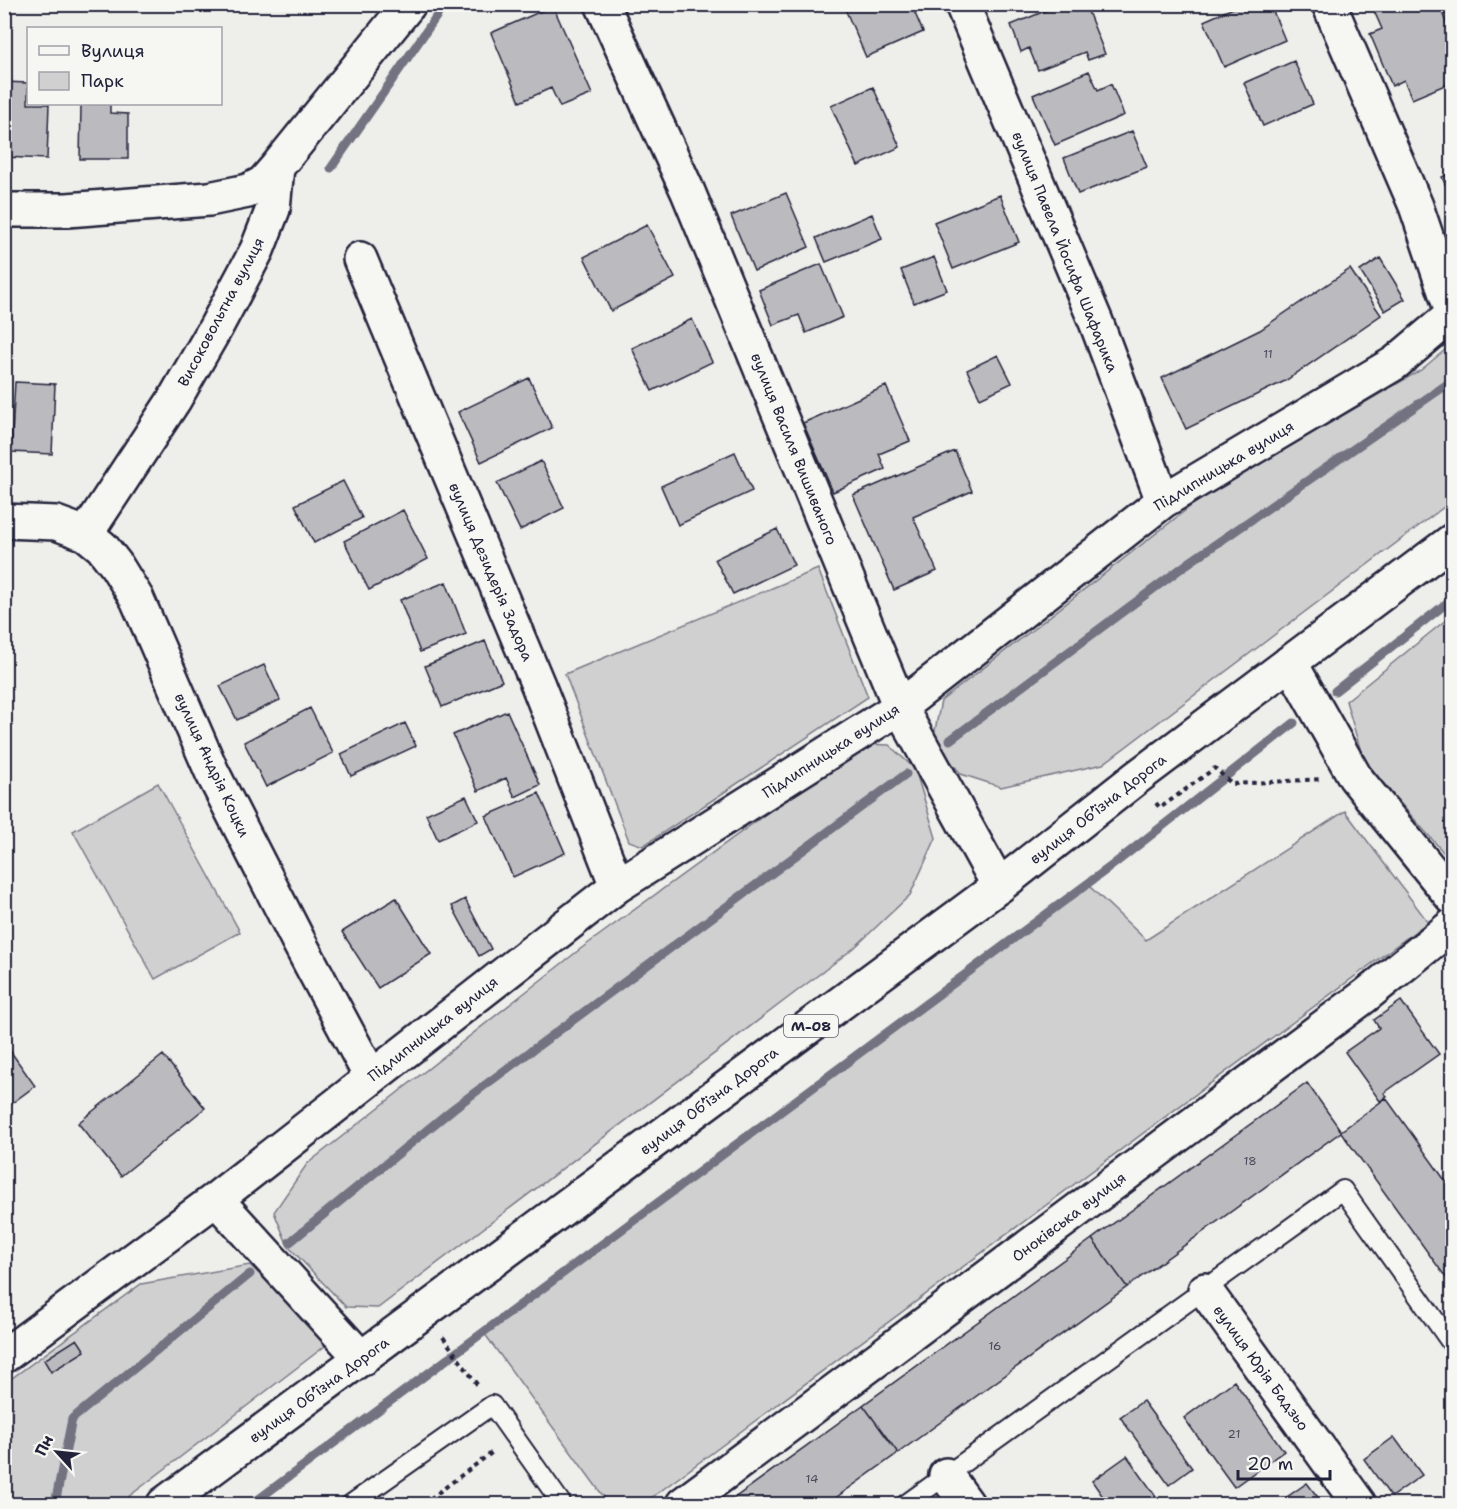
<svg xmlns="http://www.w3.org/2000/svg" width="1457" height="1509" viewBox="0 0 1457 1509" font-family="'Shantell Sans',sans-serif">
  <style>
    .green { fill: #d0d0d1; stroke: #797986; stroke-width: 1.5 }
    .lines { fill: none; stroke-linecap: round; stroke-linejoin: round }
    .stream { stroke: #727281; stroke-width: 9 }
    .building { fill: #bbbbbf; stroke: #22223b; stroke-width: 1.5 }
    .service-casing { stroke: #22223b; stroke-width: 22 }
    .minor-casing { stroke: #22223b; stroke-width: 38 }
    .tertiary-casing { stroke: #22223b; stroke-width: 38 }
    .trunk-casing { stroke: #22223b; stroke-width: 38 }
    .path { stroke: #22223b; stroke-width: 4; stroke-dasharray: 4.5 4.5; stroke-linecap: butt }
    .service { stroke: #f6f6f2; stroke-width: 18 }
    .minor { stroke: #f6f6f2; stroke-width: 33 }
    .tertiary { stroke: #f6f6f2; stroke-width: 33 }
    .trunk { stroke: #f6f6f2; stroke-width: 33 }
    .labels { text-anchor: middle; stroke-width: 5; stroke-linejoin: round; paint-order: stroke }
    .number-label { font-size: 12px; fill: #48485c }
    .shield { fill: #f6f6f2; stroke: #626272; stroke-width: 1.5 }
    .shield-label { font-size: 14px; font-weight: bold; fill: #22223b }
    .street-label { font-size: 15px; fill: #22223b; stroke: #f6f6f2 }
  </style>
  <rect width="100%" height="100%" fill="#eeeeeb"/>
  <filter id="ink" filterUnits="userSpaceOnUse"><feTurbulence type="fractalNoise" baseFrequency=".0167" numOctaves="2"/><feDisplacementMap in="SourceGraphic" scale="12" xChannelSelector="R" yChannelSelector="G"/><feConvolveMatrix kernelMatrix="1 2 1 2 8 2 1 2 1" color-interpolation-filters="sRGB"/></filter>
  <g filter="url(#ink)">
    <path class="green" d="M1452 344V501L1103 764 1001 787 961 774 933 740 941 701 1200 499 1421 370Z
      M818 569 868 697 643 846 629 841 565 674Z
      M1452 615V862L1364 762 1346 701Z
      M862 744 889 745 915 769 936 838 910 895 854 948 378 1308 346 1307 288 1246 274 1212 307 1164 579 950Z
      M158 783 240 932 155 979 73 831Z
      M1345 811 1428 922 643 1504H609L484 1333 1089 886 1146 940Z
      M250 1265 329 1343 119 1504H5L4 1384 141 1284Z"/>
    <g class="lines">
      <path class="stream" d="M331 168 445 4
        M1335 691 1452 599
        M950 740 1187 564 1452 381
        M290 1242 454 1108 906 774
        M55 1504 72 1419 250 1274
        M252 1504 1114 864 1294 723"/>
    </g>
    <path class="building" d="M856 4H911L923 32 866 57 845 9Z
      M1062 4H1085L1105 54 1088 60 1085 52 1038 70 1029 48 1021 52 1011 25Z
      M1242 4H1270L1285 40 1224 67 1204 21Z
      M1371 4H1452V11L1443 15 1452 38V82L1412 99 1404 80 1392 86 1370 34 1382 29Z
      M553 6 592 94 560 107 551 88 520 102 491 33Z
      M1294 61 1313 104 1263 126 1244 83Z
      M1089 71 1098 90 1111 84 1124 115 1055 145 1033 95Z
      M4 82 28 83V104H49L47 159 4 157Z
      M873 87 900 147 858 166 831 106Z
      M81 104H110V113L128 114V159H80Z
      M1132 131 1147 167 1078 194 1064 158Z
      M1452 172V200L1442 177Z
      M786 193 809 247 754 271 731 216Z
      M1000 195 1019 242 953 269 934 222Z
      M872 214 882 239 826 262 816 238Z
      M647 225 675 278 611 311 584 257Z
      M934 257 947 290 914 303 901 270Z
      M1380 258 1405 299 1385 311 1360 271Z
      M821 264 843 317 806 333 799 315 773 325 759 290Z
      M1350 269 1381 315 1285 381 1186 429 1162 378 1260 330Z
      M692 319 712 362 652 391 632 348Z
      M998 355 1012 383 980 398 967 370Z
      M529 378 552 428 481 462 458 412Z
      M15 382 55 384 52 454 11 452Z
      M886 386 910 441 879 454 885 469 833 492 803 423Z
      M955 451 972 491 913 517 937 571 894 590 853 495Z
      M735 452 752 491 678 525 661 486Z
      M541 461 564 508 520 530 497 483Z
      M343 481 362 518 314 543 295 505Z
      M403 510 428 559 369 590 344 541Z
      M777 529 794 565 733 594 715 559Z
      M446 582 466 634 420 652 400 600Z
      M485 641 502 681 442 707 425 666Z
      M264 665 280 700 237 720 220 686Z
      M310 708 333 753 266 787 244 742Z
      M507 711 540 785 515 797 506 778 478 791 453 735Z
      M405 723 416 746 351 776 341 754Z
      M539 793 565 853 513 877 486 816Z
      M466 796 478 821 438 840 426 814Z
      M396 898 431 954 378 988 342 932Z
      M465 899 491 949 479 956 452 906Z
      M1401 1001 1439 1054 1384 1093 1387 1096 1380 1101 1345 1052 1379 1028 1374 1020Z
      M4 1042 35 1086 8 1106 4 1101Z
      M163 1055 205 1108 121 1176 78 1123Z
      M1307 1083 1341 1131 1386 1098 1452 1190V1286L1341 1132 1127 1287 1092 1239Z
      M1092 1239 1127 1287 898 1453 863 1405Z
      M77 1339 85 1351 51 1372 44 1360Z
      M1234 1381 1284 1451 1234 1487 1184 1418Z
      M1143 1401 1192 1468 1169 1485 1120 1417Z
      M863 1405 898 1453 827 1504H726Z
      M1394 1437 1422 1475 1391 1497 1364 1459Z
      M1127 1456 1160 1502 1157 1504H1108L1092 1481Z
      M1307 1483 1323 1504H1277Z"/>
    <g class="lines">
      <g class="service-casing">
        <path id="service" d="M351 1504 492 1405 562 1504
          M906 1504 1343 1190 1452 1344"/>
      </g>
      <g class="minor-casing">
        <path id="minor" d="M962 4 1096 322 1163 501
          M1329 4 1416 206 1452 312
          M4 210H67L209 199 248 191 263 183 277 167
          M360 259 538 685 617 886
          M4 521 56 523 86 534 102 547 116 565 137 599 212 772 300 944 371 1077
          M86 534 174 400 216 327 257 250 273 209 277 167 409 4
          M1290 662 1355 777 1452 897
          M216 1199 362 1359
          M1205 1290 1359 1504
          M4 1356 216 1199 617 886 900 707 1163 501 1395 363 1452 315
          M946 1475 967 1504
          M683 1504 1365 996 1452 926"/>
      </g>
      <g class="tertiary-casing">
        <path id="tertiary" d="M602 4 688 192 900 707 999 886"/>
      </g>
      <g class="trunk-casing">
        <path id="trunk" d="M164 1504 999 886 1136 778 1452 541"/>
      </g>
      <path class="path" d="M1156 803 1160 808 1215 768 1232 784 1321 779
        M443 1337 479 1387
        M423 1504 494 1451"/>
      <use href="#service" class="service"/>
      <use href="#minor" class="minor"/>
      <use href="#tertiary" class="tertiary"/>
      <use href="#trunk" class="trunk"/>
    </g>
  </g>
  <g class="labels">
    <g class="number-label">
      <text x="1268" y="358">11</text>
      <text x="1250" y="1165">18</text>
      <text x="995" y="1350">16</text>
      <text x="1234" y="1438">21</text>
      <text x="812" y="1483">14</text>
    </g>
    <rect class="shield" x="784" y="1015" width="54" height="22" rx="4.5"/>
    <g class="shield-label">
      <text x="811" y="1031">М-08</text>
    </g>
    <g class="street-label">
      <text transform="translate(1065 252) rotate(68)" y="5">вулиця Павела Йосифа Шафарика</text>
      <text transform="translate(221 312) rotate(-62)" y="5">Високовольтна вулиця</text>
      <text transform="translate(794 449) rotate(68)" y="5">вулиця Василя Вишиваного</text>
      <text transform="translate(1224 466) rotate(-31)" y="5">Підлипницька вулиця</text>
      <text transform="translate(491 572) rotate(67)" y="5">вулиця Дезидерія Задора</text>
      <text transform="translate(831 751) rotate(-33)" y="5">Підлипницька вулиця</text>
      <text transform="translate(212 765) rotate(65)" y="5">вулиця Андрія Коцки</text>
      <text transform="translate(1098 809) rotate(-38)" y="5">вулиця Обʼїзна Дорога</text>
      <text transform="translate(433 1029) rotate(-38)" y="5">Підлипницька вулиця</text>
      <text transform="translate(709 1101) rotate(-37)" y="5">вулиця Обʼїзна Дорога</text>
      <text transform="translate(1069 1217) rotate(-37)" y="5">Оноківська вулиця</text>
      <text transform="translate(1261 1368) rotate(54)" y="5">вулиця Юрія Бадзьо</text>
      <text transform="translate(319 1390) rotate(-36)" y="5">вулиця Обʼїзна Дорога</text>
    </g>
  </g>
  <rect width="1457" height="1509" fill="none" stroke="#f6f6f2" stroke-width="24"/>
  <rect x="12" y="12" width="1433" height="1485" fill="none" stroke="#22223b" stroke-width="2" filter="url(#ink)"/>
  <rect x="27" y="27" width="195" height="78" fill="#f6f6f2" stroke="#a1a1a9" stroke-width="1.5"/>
  <rect x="39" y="46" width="30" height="9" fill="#f6f6f2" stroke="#a1a1a9" stroke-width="1.5"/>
  <text x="81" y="57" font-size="18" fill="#22223b">Вулиця</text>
  <rect x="39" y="72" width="30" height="18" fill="#d0d0d1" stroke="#a1a1a9" stroke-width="1.5"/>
  <text x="81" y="87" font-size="18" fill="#22223b">Парк</text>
  <g transform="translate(57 1452) rotate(297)" stroke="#f6f6f2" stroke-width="4.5" paint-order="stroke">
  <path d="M0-4.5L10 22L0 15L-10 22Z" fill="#22223b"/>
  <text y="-9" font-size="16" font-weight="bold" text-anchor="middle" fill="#22223b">Пн</text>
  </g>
  <path d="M1238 1470v9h92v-9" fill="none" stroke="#22223b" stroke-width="3"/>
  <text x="1247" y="1470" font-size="18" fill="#22223b" stroke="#f6f6f2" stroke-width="4.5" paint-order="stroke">20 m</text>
</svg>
